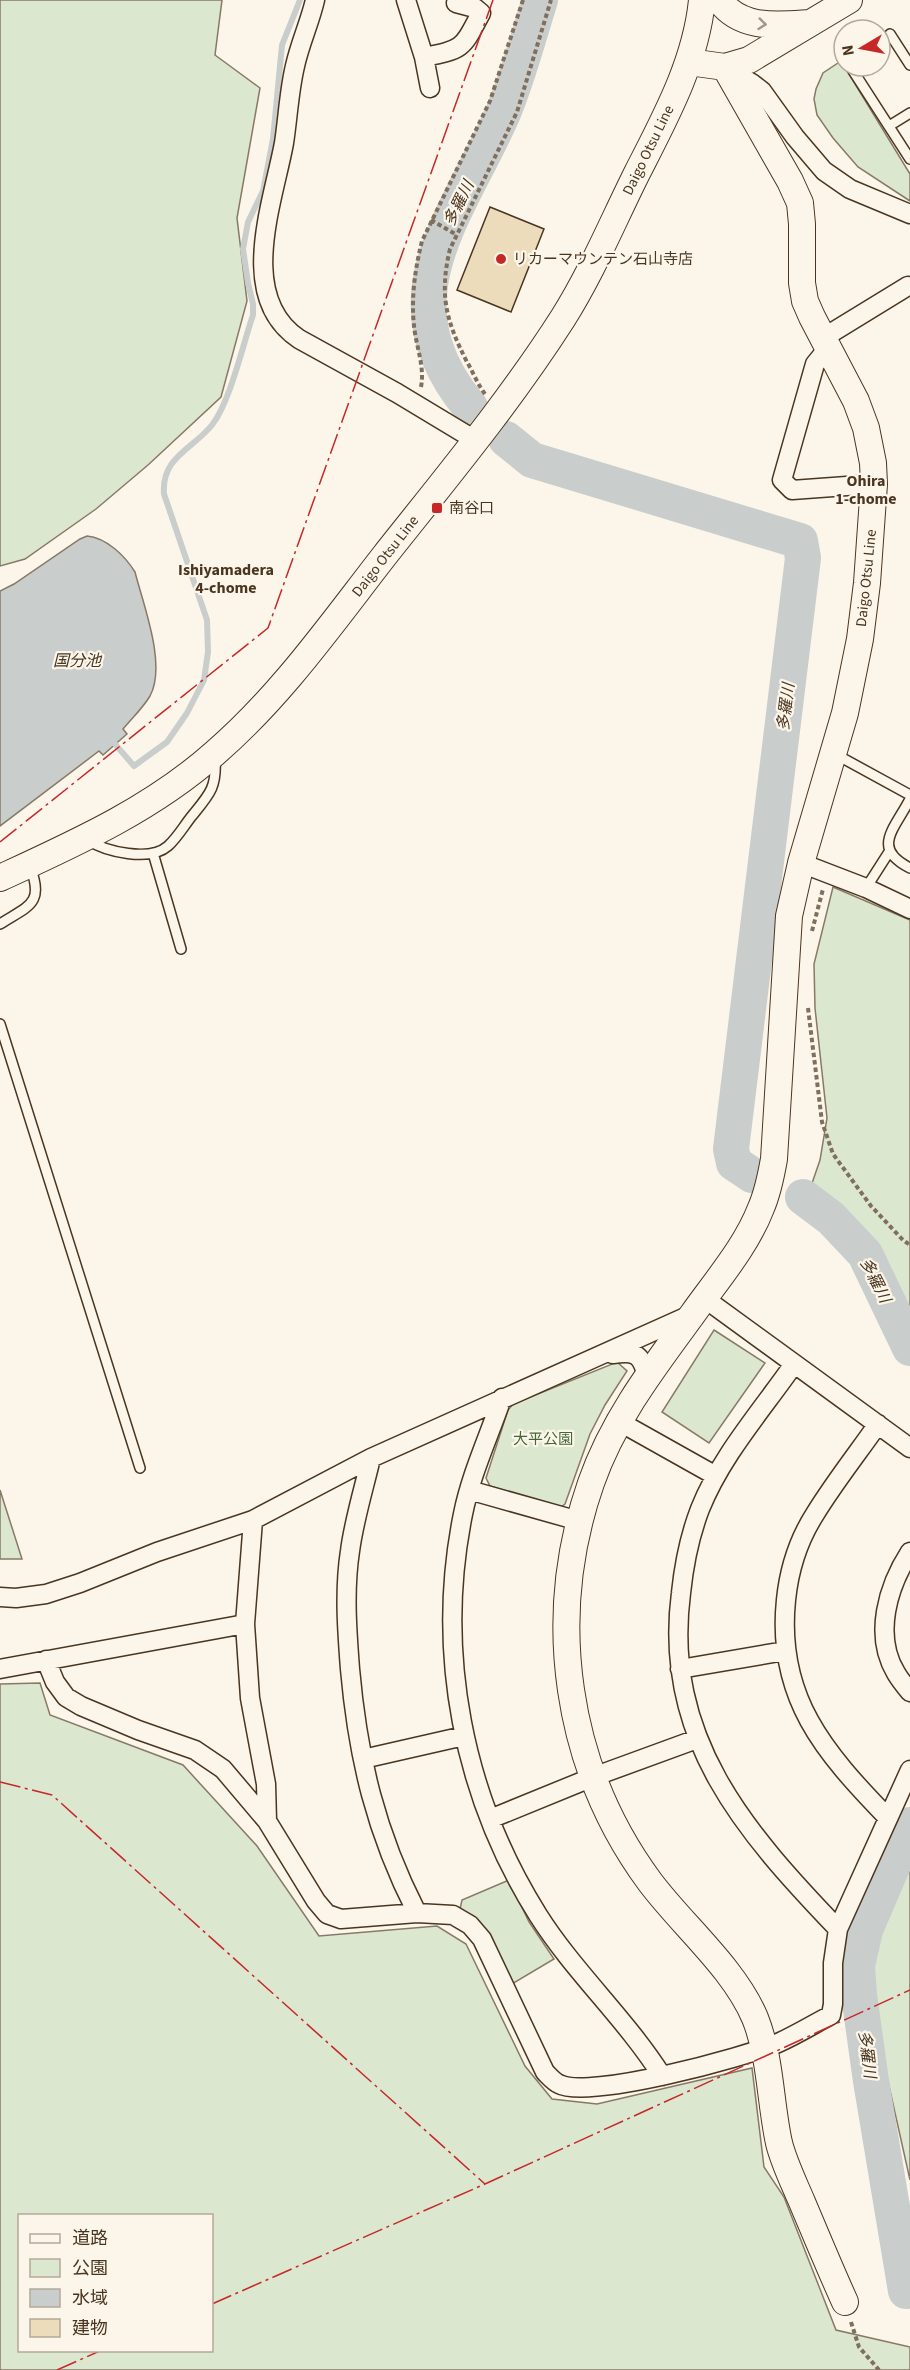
<svg xmlns="http://www.w3.org/2000/svg" width="910" height="2370" viewBox="0 0 910 2370" font-family="'Source Sans 3','Noto Sans JP',sans-serif">
  <style>
    .green { fill: #dce7d0; stroke: #887966; stroke-width: 1.5; fill-rule: evenodd }
    .water { fill: #c9cecd; stroke: #887966; stroke-width: 1.5 }
    .lines { fill: none; stroke-linecap: round; stroke-linejoin: round }
    .stream { stroke: #c9cecd; stroke-width: 6 }
    .river { stroke: #c9cecd; stroke-width: 36 }
    .building { fill: #ecdcbc; stroke: #4a3520; stroke-width: 1.5 }
    .lane-casing { stroke: #4a3520; stroke-width: 12 }
    .street-casing { stroke: #4a3520; stroke-width: 21 }
    .secondary-casing { stroke: #4a3520; stroke-width: 28 }
    .path { stroke: #7f6f5c; stroke-width: 4; stroke-dasharray: 4.5 3; stroke-linecap: butt }
    .lane { stroke: #fbf6e9; stroke-width: 9 }
    .street { stroke: #fbf6e9; stroke-width: 18 }
    .secondary { stroke: #fbf6e9; stroke-width: 26 }
    .power { stroke: #c62828; stroke-width: 1.5; stroke-dasharray: 21 4.5 3 4.5; stroke-linecap: butt }
    .oneway { stroke: #a29684 }
    .poi-dot { fill: #c62828; stroke: #fbf6e9; stroke-width: 2 }
    .labels { text-anchor: middle; stroke-width: 4.5; stroke-linejoin: round; paint-order: stroke }
    .street-label { font-size: 15px; fill: #4a3520; stroke: #fbf6e9 }
    .poi-label { font-size: 15px; fill: #4a3520; stroke: #fbf6e9; text-anchor: start }
    .park-label { font-size: 15px; fill: #436837; stroke: #fbf6e9 }
    .water-label { font-size: 16px; font-style: italic; fill: #4a3520; stroke: #fbf6e9 }
    .neighbourhood-label { font-size: 16px; font-weight: bold; fill: #4a3520; stroke: #fbf6e9 }
  </style>
  <rect width="100%" height="100%" fill="#fbf6e9"/>
  <path class="green" d="M0 0H222L215 55 260 88 237 218 247 301 221 397 148 465 96 509 25 559 0 566Z
    M841 61 910 174V201L858 167 833 138 817 115 814 99 816 89 823 73Z
    M833 887 910 920V1337L872 1250 809 1192 820 1160 827 1118 815 1008 814 964Z
    M714 1330 765 1363 709 1443 662 1412Z
    M617 1362 627 1371 605 1405 590 1434 565 1504 561 1507 490 1486 486 1478 508 1410 513 1404Z
    M0 1490 22 1559H0Z
    M40 1683 50 1715 183 1765 257 1846 319 1936 437 1926 466 1944 525 2066 552 2099 597 2104 752 2068 764 2167 784 2197 836 2330 910 2347V2370H0V1684ZM20 2216H212V2350H20Z
    M910 1849V2180L866 1983 872 1934Z
    M509 1880 529 1922 554 1959 512 1984C498 1954 490 1925 460 1909L462 1900Z"/>
  <path class="water" d="M87 536C107 538 125 556 135 572 143 604 167 665 150 696 143 708 132 718 123 729L127 734 103 755 99 751 0 826V591L14 584 80 539Z"/>
  <g class="lines">
    <path class="stream" d="M115 744 134 766 167 742 187 713 204 680 208 652 207 620 164 494C161 457 193 449 212 425 230 402 243 344 253 315V304L248 283 243 249 248 222 263 191 273 139 282 45 300 0"/>
    <path class="river" d="M470 407C380 299 458 216 503 113 518 77 528 38 540 0
      M506 439 532 460 800 541 803 558 731 1149 734 1163 752 1175
      M803 1197 831 1218 865 1254 910 1348
      M906 2291 871 2081 859 1995 857 1966 865 1930 910 1825"/>
  </g>
  <path class="building" d="M490 207 544 229 511 312 457 290Z"/>
  <g class="lines">
    <g class="lane-casing">
      <path id="lane" d="M890 34 910 65
        M850 66 910 159
        M889 126 910 113
        M835 754 910 795
        M910 799C894 830 871 848 910 868
        M88 840C106 852 150 862 168 846 177 838 184 826 191 817 209 795 217 788 215 759
        M153 853 181 949
        M866 888 889 852
        M0 924C28 906 45 904 30 867
        M0 1024 140 1468"/>
    </g>
    <g class="street-casing">
      <path id="street" d="M315 0C310 22 300 43 295 66 289 91 288 117 284 143 273 203 236 297 299 339L397 393 475 440
        M406 0 424 57 430 88
        M424 57C464 49 462 49 481 13L475 8 456 3
        M725 67 753 84 762 91 795 137 824 171 850 189 910 214
        M823 338 908 286
        M828 348 815 364 782 480 792 490 874 484
        M801 863 866 888 910 909
        M704 1298 910 1448
        M613 1354C636 1351 641 1354 647 1376
        M794 1364C762 1410 721 1456 700 1509 690 1535 684 1564 681 1593 662 1738 745 1832 838 1929
        M502 1398C489 1436 471 1474 463 1514 435 1652 463 1796 538 1915 574 1972 626 2019 662 2076
        M618 1421 716 1476
        M878 1424C857 1454 834 1483 815 1514 799 1539 789 1570 786 1600 776 1697 824 1752 888 1818
        M371 1458C364 1488 354 1520 350 1551 344 1590 347 1630 350 1669 358 1759 376 1833 417 1913
        M469 1490 579 1521
        M253 1520 245 1624 250 1698 266 1784 267 1821
        M910 1552C888 1586 873 1635 896 1673 900 1680 905 1686 910 1692
        M0 1597 16 1598 46 1594 80 1583 157 1552 253 1520 371 1458 690 1315
        M46 1660 55 1682 66 1697 81 1706 138 1730 195 1750 223 1769 267 1821 316 1901 327 1914 341 1919 417 1913 453 1915 470 1925 482 1939 545 2072C549 2076 554 2082 559 2084 588 2100 745 2057 778 2043 796 2035 814 2024 831 2015L833 2004V1963L838 1929 910 1770
        M0 1669 245 1624
        M680 1669 785 1651
        M363 1759 464 1736
        M490 1819 593 1777 697 1739"/>
    </g>
    <g class="secondary-casing">
      <path id="secondary" d="M719 0C741 30 777 25 810 23
        M689 62 725 67 749 60 849 0
        M725 67 790 181 800 203 802 224V283L805 301 812 317 856 401 866 428 873 463 874 484 867 583 860 639 845 713 801 863 789 916 774 1159C771 1176 768 1192 761 1208 746 1247 716 1281 692 1315 653 1368 613 1420 591 1483 544 1618 565 1767 650 1882 683 1926 734 1968 755 2018 771 2058 770 2102 779 2143 784 2163 794 2183 802 2202 816 2235 830 2269 845 2302
        M0 878C76 843 152 809 215 753 281 696 332 623 385 555 446 478 510 401 563 318 592 272 613 221 637 173 665 118 696 62 702 0"/>
    </g>
    <path class="path" d="M431 220 457 235
      M421 387C425 367 416 346 414 326 411 297 415 269 422 241L490 101 523 0
      M485 394C478 385 473 372 467 362 446 321 439 295 450 249L517 112 551 0
      M812 931 823 889
      M808 1008 822 1122 833 1154 871 1206 903 1240 910 1245
      M851 2322 859 2347 879 2370"/>
    <use href="#lane" class="lane"/>
    <use href="#street" class="street"/>
    <use href="#secondary" class="secondary"/>
    <path class="power" d="M0 842 268 628 493 0
      M0 1782 52 1795 485 2184
      M212 2304 485 2184 910 1990
      M57 2370 102 2350"/>
  </g>
  <defs><path id="oneway-chevron" d="M-2-3.5L2.5 0L-2 3.5" fill="none" stroke-width="1.6" stroke-linecap="round" stroke-linejoin="round" transform="scale(1.5)"/></defs>
  <use class="oneway" href="#oneway-chevron" transform="translate(762 24) rotate(6)"/>
  <g class="poi-dot">
    <circle cx="501" cy="259" r="6"/>
    <rect x="431" y="502" width="12" height="12" rx="3"/>
  </g>
  <g class="labels">
    <g class="street-label">
      <text transform="translate(648 150) rotate(-64)" y="5">Daigo Otsu Line</text>
      <text transform="translate(385 556) rotate(-52)" y="5">Daigo Otsu Line</text>
      <text transform="translate(866 578) rotate(-84)" y="5">Daigo Otsu Line</text>
    </g>
    <g class="poi-label">
      <text x="513" y="264">リカーマウンテン石山寺店</text>
      <text x="449" y="513">南谷口</text>
    </g>
    <g class="park-label">
      <text x="543" y="1444">大平公園</text>
    </g>
    <g class="water-label">
      <text transform="translate(458 203) rotate(-64)" y="6">多羅川</text>
      <text x="77" y="666">国分池</text>
      <text transform="translate(785 707) rotate(-83)" y="6">多羅川</text>
      <text transform="translate(876 1280) rotate(63)" y="6">多羅川</text>
      <text transform="translate(868 2054) rotate(83)" y="6">多羅川</text>
    </g>
    <g class="neighbourhood-label">
      <text x="866" y="486">Ohira<tspan x="866" dy="18">1-chome</tspan></text>
      <text x="226" y="575">Ishiyamadera<tspan x="226" dy="18">4-chome</tspan></text>
    </g>
  </g>
  <rect x="18" y="2214" width="195" height="138" fill="#fbf6e9" stroke="#b4a999" stroke-width="1.5"/>
  <rect x="30" y="2234" width="30" height="9" fill="#fbf6e9" stroke="#b4a999" stroke-width="1.5"/>
  <text x="72" y="2244" font-size="18" fill="#4a3520">道路</text>
  <rect x="30" y="2259" width="30" height="18" fill="#dce7d0" stroke="#b4a999" stroke-width="1.5"/>
  <text x="72" y="2274" font-size="18" fill="#4a3520">公園</text>
  <rect x="30" y="2289" width="30" height="18" fill="#c9cecd" stroke="#b4a999" stroke-width="1.5"/>
  <text x="72" y="2304" font-size="18" fill="#4a3520">水域</text>
  <rect x="30" y="2319" width="30" height="18" fill="#ecdcbc" stroke="#b4a999" stroke-width="1.5"/>
  <text x="72" y="2334" font-size="18" fill="#4a3520">建物</text>
  <g transform="translate(862 48) rotate(260)"><circle r="28" fill="#fbf6e9" stroke="#b4a999" stroke-width="1.5"/>
  <path d="M0-4.5L10 22L0 15L-10 22Z" fill="#c62828"/>
  <text y="-9" font-size="16" font-weight="bold" text-anchor="middle" fill="#4a3520">N</text>
  </g>
</svg>
